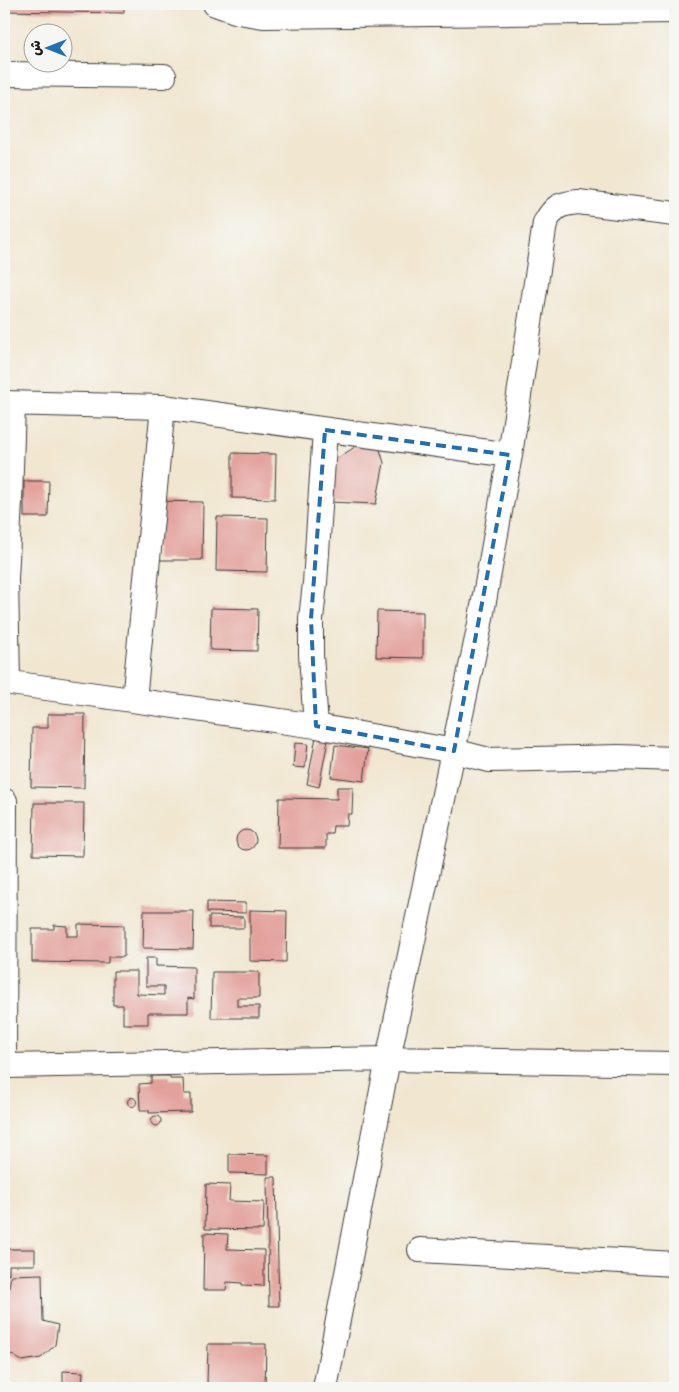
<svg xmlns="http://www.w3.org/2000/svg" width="679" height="1392" viewBox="0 0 679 1392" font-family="Caveat,'Playpen Sans Arabic',sans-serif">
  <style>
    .building { fill: #e3a19c }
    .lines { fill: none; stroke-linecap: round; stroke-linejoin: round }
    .minor-casing { stroke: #3c3a37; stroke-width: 26 }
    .minor { stroke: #fff; stroke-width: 24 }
    .marked { fill: none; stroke: #1f6fb2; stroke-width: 4; stroke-dasharray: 10 6; stroke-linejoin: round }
  </style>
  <rect width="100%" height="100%" fill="#f6f6f2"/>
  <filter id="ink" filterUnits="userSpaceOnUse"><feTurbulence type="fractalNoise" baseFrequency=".02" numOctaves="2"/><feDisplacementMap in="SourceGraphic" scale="10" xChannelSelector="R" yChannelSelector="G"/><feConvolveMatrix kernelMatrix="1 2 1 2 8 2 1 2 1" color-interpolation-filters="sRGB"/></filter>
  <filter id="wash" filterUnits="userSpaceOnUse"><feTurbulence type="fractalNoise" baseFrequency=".0096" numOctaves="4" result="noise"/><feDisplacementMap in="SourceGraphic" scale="20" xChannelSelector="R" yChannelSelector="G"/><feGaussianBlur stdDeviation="1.12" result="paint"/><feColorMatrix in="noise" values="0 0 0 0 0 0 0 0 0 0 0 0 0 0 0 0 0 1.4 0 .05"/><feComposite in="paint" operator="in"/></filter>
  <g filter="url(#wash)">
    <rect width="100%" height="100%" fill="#f1e7d1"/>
    <g id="blocks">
      <path class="building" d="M4 4H124V13L4 11Z
        M358 445 379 446 384 463 376 504 329 502 333 461Z
        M232 453 276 454 275 499 232 498Z
        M24 481H49L48 517H24Z
        M157 501 203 502 202 560H156Z
        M217 517 268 518 267 572 216 571Z
        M211 608 258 609 257 651 210 650Z
        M377 611 423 612V658L376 657Z
        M48 714H85L84 788 31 787 32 728H48Z
        M316 737 328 740 319 787 307 784Z
        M295 743 308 744 305 768 293 767Z
        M335 745 368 749 364 781 331 777Z
        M337 787H353L352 814H348L347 826H333L332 834H326V848H278L279 798 337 799Z
        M34 803H84L83 856 33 855Z
        M236 840a10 10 0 1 1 20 0a10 10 0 1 1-20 0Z
        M207 902 246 903V913L207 912Z
        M250 910 287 911 286 962 250 961Z
        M144 911H194L193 949 143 948Z
        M209 916 244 917V928H209Z
        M78 924 124 925V957H108V963L32 962V929H54V925L67 926V936H78Z
        M146 958H156V966L194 967V999L188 998V1013H148V1024H123V1005H113V971H137V994L164 995V986H146Z
        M212 972H259V998H237V1006H259V1018H211Z
        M151 1076H170V1079H183L184 1094H191V1112L149 1113V1110H140L139 1084 151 1083Z
        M127.5 1102a4.5 4.5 0 1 1 9 0a4.5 4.5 0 1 1-9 0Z
        M151 1121a5 5 0 1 1 10 0a5 5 0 1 1-10 0Z
        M229 1154 268 1155V1174L229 1173Z
        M267 1177H276L279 1306H269Z
        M206 1184 230 1185 229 1201 264 1202 263 1230 205 1229Z
        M204 1233 228 1234 227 1249 264 1250V1286L242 1285V1283L227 1282 226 1290H203Z
        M4 1249H35V1265H9V1275L4 1274Z
        M42 1274 43 1321 58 1325 55 1345 41 1358 22 1361 4 1350V1308L6 1304 11 1275Z
        M208 1344H266L265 1387 207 1386Z
        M63 1371 83 1372 82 1388 63 1387Z"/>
    </g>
  </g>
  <g filter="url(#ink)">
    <use href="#blocks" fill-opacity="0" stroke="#3c3a37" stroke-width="1"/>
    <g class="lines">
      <g class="minor-casing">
        <path id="minor" d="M215 4 238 12 263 16 675 11
          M4 74 164 76
          M4 403 163 407 510 455
          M4 682 316 726 454 751 489 760 619 757 675 759
          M8 682 6 579 10 501 13 404
          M134 700 163 407
          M316 726 311 655V619L315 583 325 430
          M4 1066 388 1059 675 1064
          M4 1066 5 801
          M420 1250 675 1264
          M325 1388 388 1059 479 629 510 455 545 223C554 207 558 204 578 202L675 214"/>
      </g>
      <use href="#minor" class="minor"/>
    </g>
  </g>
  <path class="marked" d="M325 430 510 455 454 751 316 726 311 619Z"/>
  <rect width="679" height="1392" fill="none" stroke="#f6f6f2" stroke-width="20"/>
  <g transform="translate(48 48) rotate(270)"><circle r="24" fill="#f6f6f2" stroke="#9f9f9c"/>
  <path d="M0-4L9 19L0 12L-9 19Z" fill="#1f6fb2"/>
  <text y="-8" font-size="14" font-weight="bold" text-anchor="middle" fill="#1c1c1c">ش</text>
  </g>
</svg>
